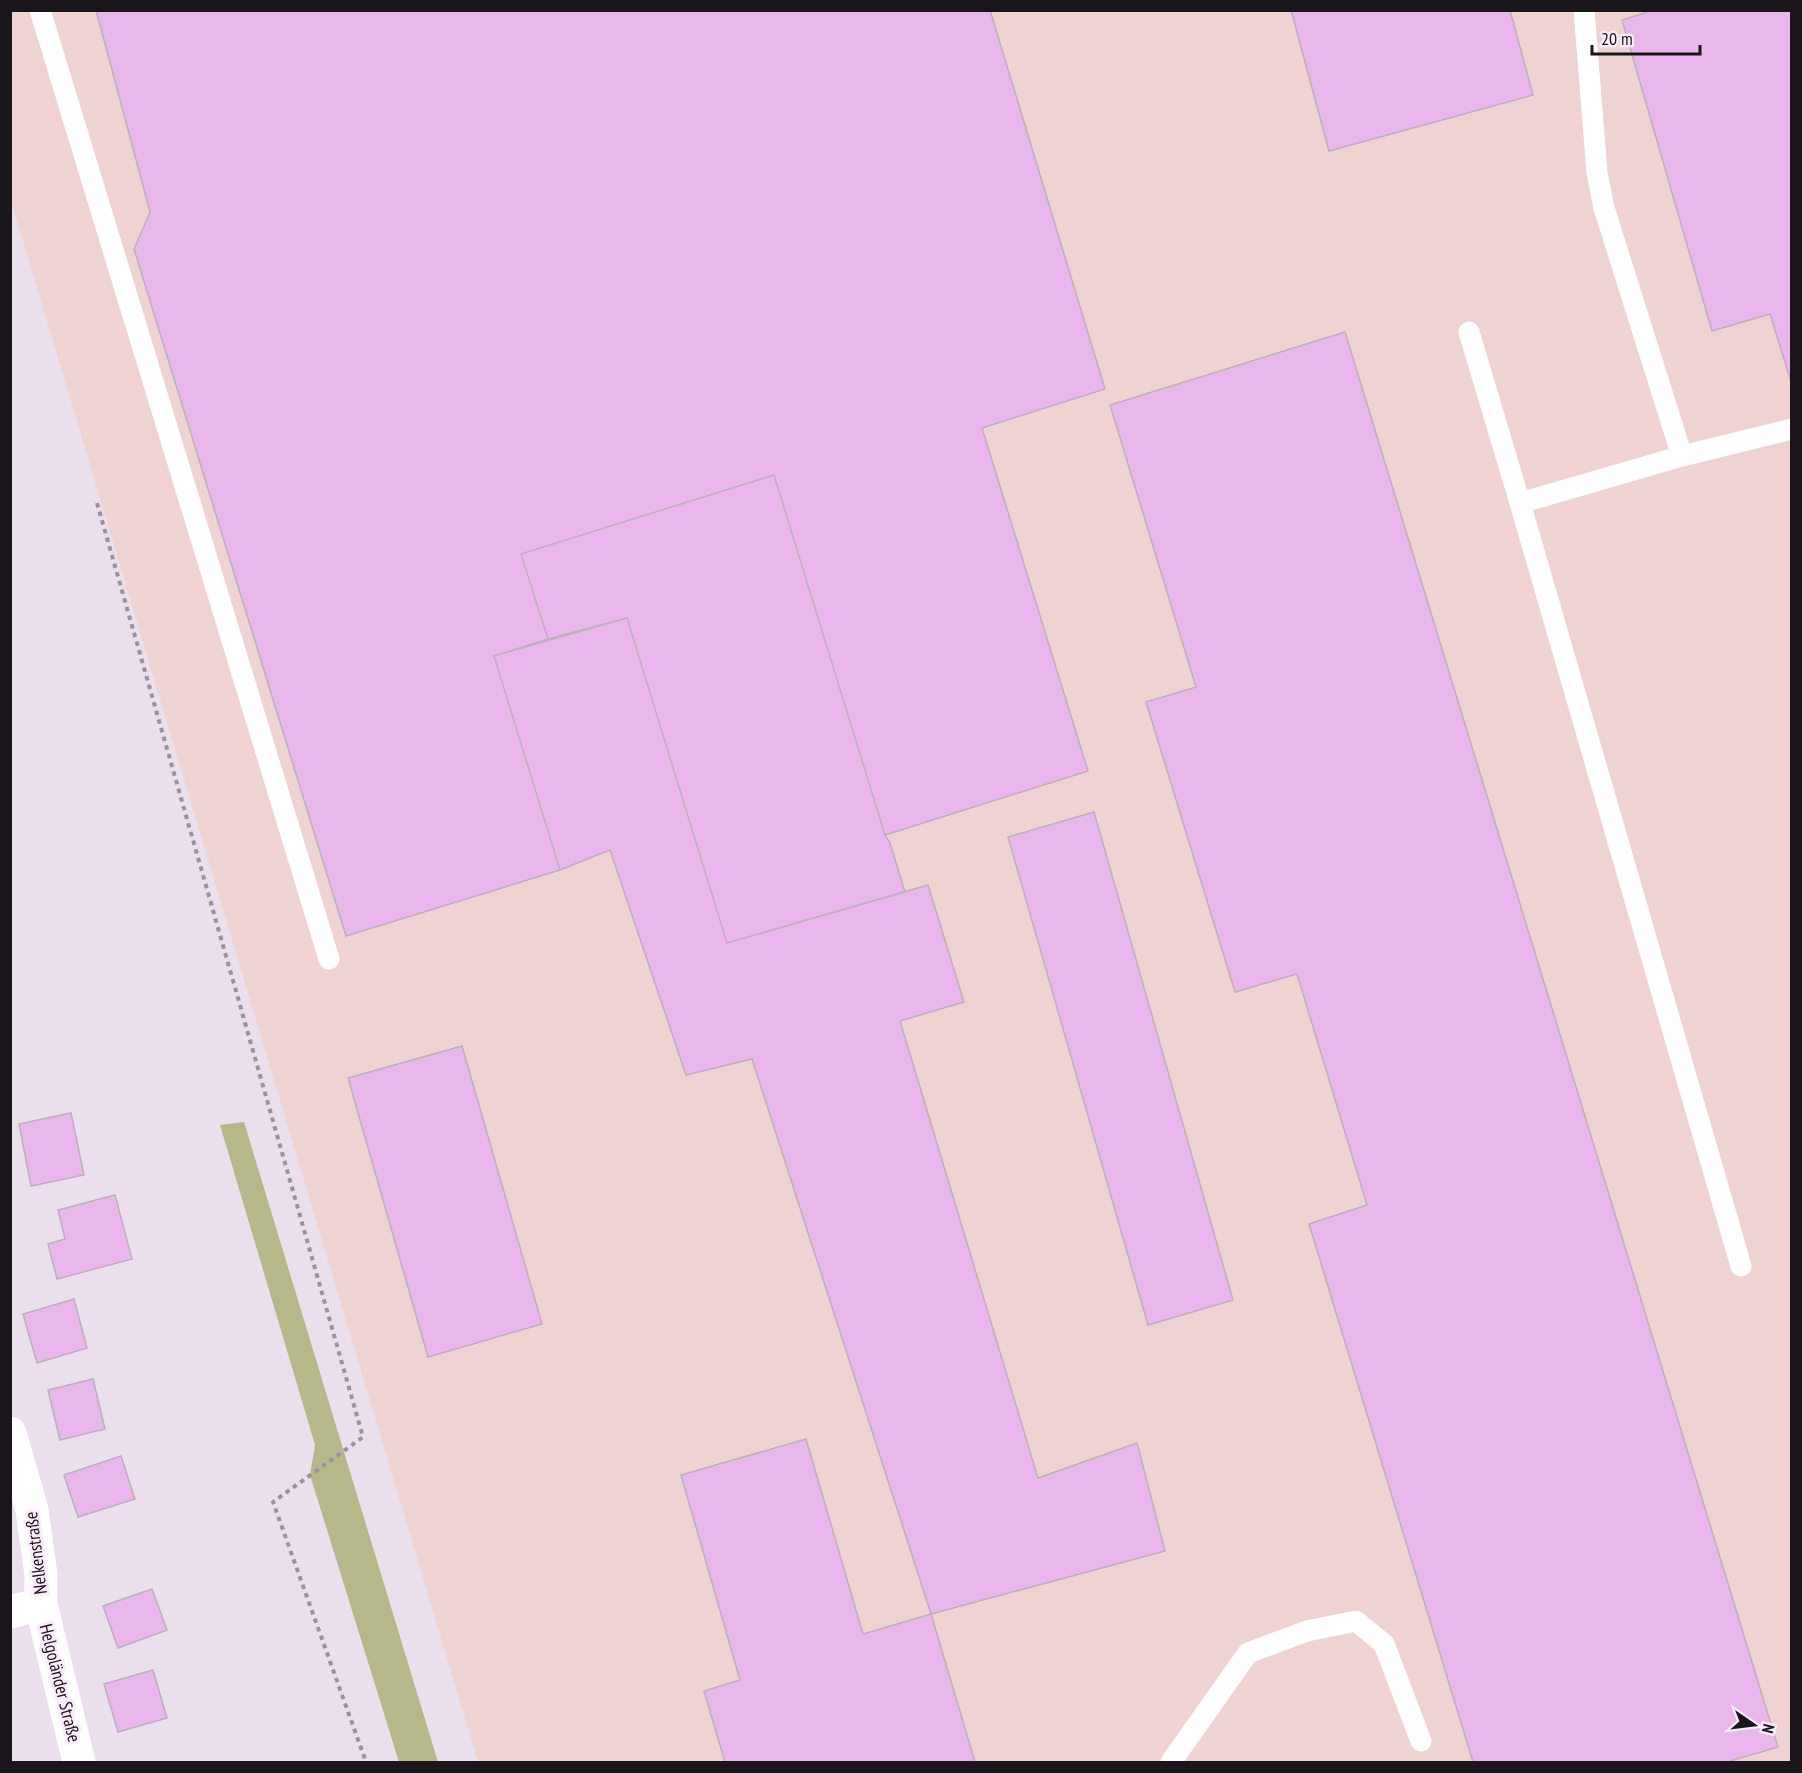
<svg xmlns="http://www.w3.org/2000/svg" width="1802" height="1773" viewBox="0 0 1802 1773" font-family="'PT Sans Narrow',sans-serif">
  <style>
    .industrial { fill: #eed3d2 }
    .green { fill: #b6b88a }
    .building { fill: #eab7ed; stroke: #bcb0bd; stroke-width: 1.5 }
    .lines { fill: none; stroke-linecap: round; stroke-linejoin: round }
    .path { stroke: #9b929c; stroke-width: 4; stroke-dasharray: 4.5 4.5; stroke-linecap: butt }
    .service { stroke: #fff; stroke-width: 21 }
    .minor { stroke: #fff; stroke-width: 33 }
    .labels { text-anchor: middle; stroke-width: 6; stroke-linejoin: round; paint-order: stroke }
    .street-label { font-size: 18px; fill: #1a151a; stroke: #faecfa }
  </style>
  <rect width="100%" height="100%" fill="#ecdfed"/>
  <path class="industrial" d="M10 11H1791V1762H478L11 201Z"/>
  <path class="green" d="M244 1122 438 1762H399L310 1475 315 1445 220 1125Z"/>
  <path class="building" d="M96 10H990L1105 389 982 428 1088 771 885 835 774 475 521 554 548 639 494 656 560 870 346 936 134 249 150 212Z
    M1291 10H1510L1533 95 1329 151Z
    M1654 10H1792V385L1770 314 1712 331 1622 20Z
    M1345 332 1778 1747 1727 1762H1473L1309 1224 1367 1205 1297 974 1235 992 1146 702 1196 687 1110 405Z
    M774 475 885 835 890 843 905 892 727 943 627 618 548 639 521 554Z
    M627 618 727 943 928 885 964 1002 900 1021 1038 1478 1137 1443 1165 1551 931 1614 752 1059 686 1075 610 850 560 870 494 656Z
    M1094 812 1233 1300 1148 1325 1008 837Z
    M462 1046 542 1324 428 1357 348 1078Z
    M71 1113 84 1175 31 1186 19 1124Z
    M115 1195 132 1259 57 1279 48 1244 65 1239 58 1210Z
    M74 1299 87 1348 37 1363 23 1314Z
    M93 1379 105 1429 60 1440 48 1390Z
    M806 1439 863 1634 931 1614 975 1762H725L704 1691 740 1680 681 1475Z
    M121 1456 135 1499 78 1517 64 1475Z
    M152 1589 167 1630 118 1648 103 1606Z
    M153 1670 167 1718 118 1732 104 1684Z"/>
  <g class="lines">
    <path class="path" d="M97 503 363 1437 273 1502 366 1762"/>
    <path class="service" d="M40 10 329 959
      M1584 10 1597 173 1604 208 1682 456
      M1469 332 1520 503
      M1741 1266 1520 503 1682 456 1792 429
      M1171 1762 1248 1653 1307 1631 1356 1621 1384 1644 1421 1741"/>
    <path class="minor" d="M10 1433 32 1510 41 1575V1604L79 1762
      M10 1612 41 1604"/>
  </g>
  <g class="labels">
    <g class="street-label">
      <text transform="translate(36 1553) rotate(-97)" y="6">Nelkenstraße</text>
      <text transform="translate(60 1683) rotate(76)" y="6">Helgoländer Straße</text>
    </g>
  </g>
  <rect width="1802" height="1773" fill="none" stroke="#1a151a" stroke-width="24"/>
  <g transform="translate(1754 1725) rotate(104)" stroke="#faecfa" stroke-width="4.5" paint-order="stroke">
  <path d="M0-4.5L10 22L0 15L-10 22Z" fill="#1a151a"/>
  <text y="-9" font-size="16" font-weight="bold" text-anchor="middle" fill="#1a151a">N</text>
  </g>
  <path d="M1592 45v9h108v-9" fill="none" stroke="#1a151a" stroke-width="3"/>
  <text x="1601" y="45" font-size="18" fill="#1a151a" stroke="#faecfa" stroke-width="4.5" paint-order="stroke">20 m</text>
</svg>
